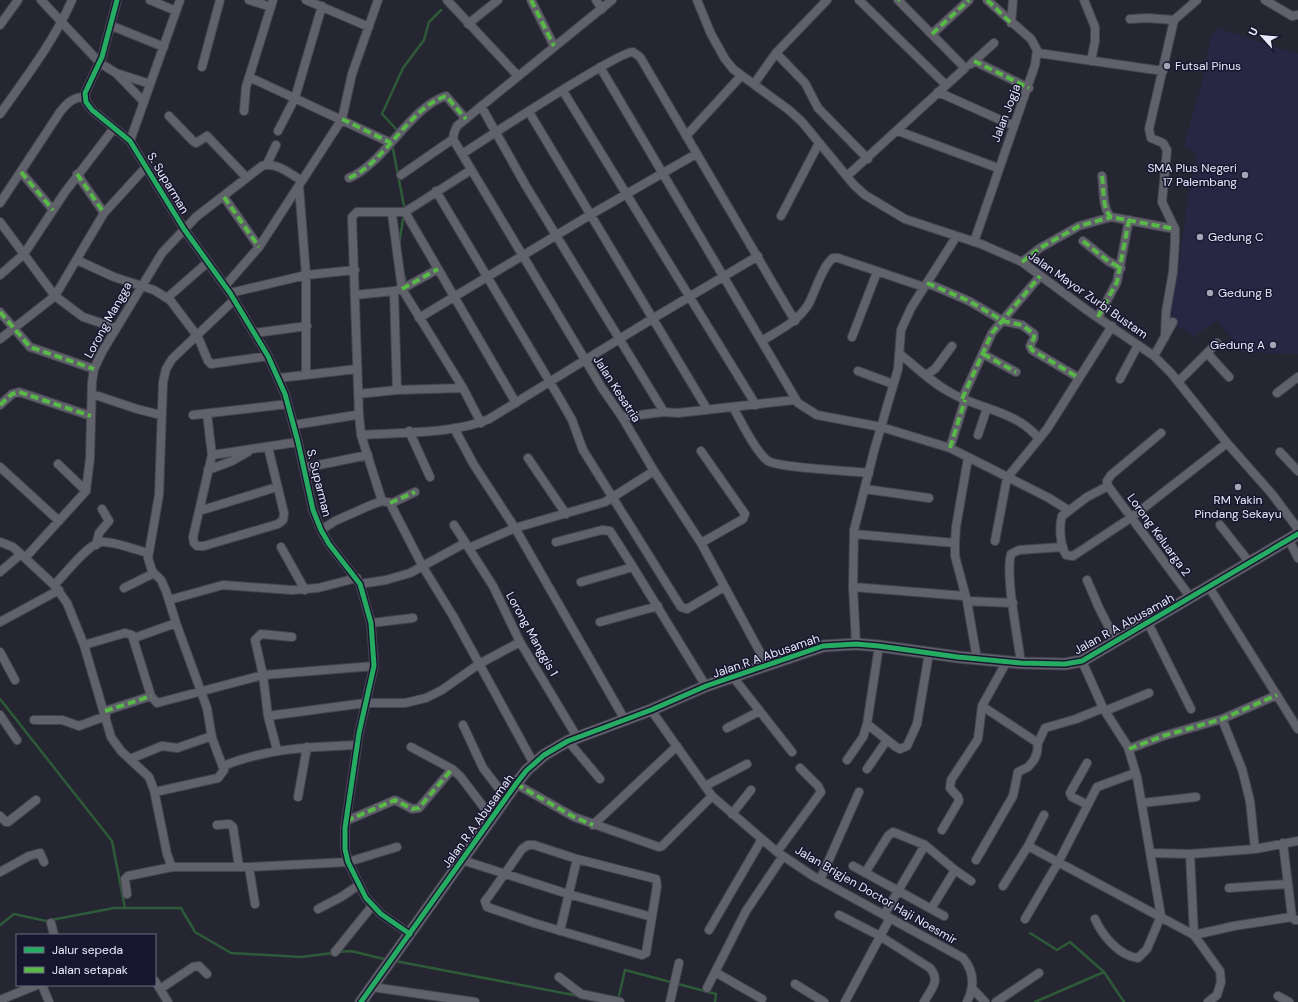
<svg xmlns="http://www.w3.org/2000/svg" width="1298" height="1002" viewBox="0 0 1298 1002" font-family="'DM Sans',sans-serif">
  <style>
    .built { fill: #282643 }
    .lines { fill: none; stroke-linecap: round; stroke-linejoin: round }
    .stream { stroke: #2d5b38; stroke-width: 2.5 }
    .minor-casing { stroke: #444450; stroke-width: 10 }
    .tertiary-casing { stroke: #444450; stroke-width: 13 }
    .minor { stroke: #61616b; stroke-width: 8 }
    .tertiary { stroke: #61616b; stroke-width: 11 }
    .quiet { stroke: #58b947; stroke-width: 4; stroke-dasharray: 8 4; stroke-linecap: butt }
    .cycleway-casing { stroke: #18162f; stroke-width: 8 }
    .cycleway { stroke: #26ab63; stroke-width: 5 }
    .poi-dot { fill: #a5a5b6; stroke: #18162f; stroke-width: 1.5 }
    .labels { text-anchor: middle; stroke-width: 3; stroke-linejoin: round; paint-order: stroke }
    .poi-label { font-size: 12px; fill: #eaeafc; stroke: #18162f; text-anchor: start }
    .street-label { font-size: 12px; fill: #eaeafc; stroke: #18162f }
  </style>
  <rect width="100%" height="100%" fill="#262633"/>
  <path class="built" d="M1217 28 1298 54V354L1242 352 1217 320 1194 337 1169 320 1179 265 1188 197 1197 153 1184 147 1201 85 1212 33H1215Z"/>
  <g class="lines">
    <path class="stream" d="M398 131 382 114 403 68 424 40 429 22 441 10
      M392 144 404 206
      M399 245 403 219
      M403 271 407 284
      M0 699 112 841 125 908
      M0 925 14 914 46 921 114 908H181L195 932 231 953 301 957 333 953
      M1030 933 1057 950 1070 942 1104 972 1124 1002
      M338 952 351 951 388 960
      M395 961 579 996
      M618 1000 625 970 716 994 715 1002
      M1035 1002 1104 972"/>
    <g class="minor-casing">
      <path id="minor" d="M41 0 100 63 116 73 150 84
        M117 0 102 57 85 93 86 102 92 110 130 141 184 229 230 293 268 356 285 394 298 442 313 510 321 530 329 544 360 584 371 623 374 666 359 733 345 828V849L348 862 366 898 381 914 410 934
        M150 0 176 11
        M249 0 271 7
        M306 0 369 27
        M447 0 518 76
        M531 0 554 46
        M596 0 602 9
        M612 0 457 126 454 133 453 139 602 388 622 417 654 471 701 543 767 665
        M697 0 711 34 725 59 733 69 789 110 802 122 854 185 865 195 905 219 981 244 1022 262 1088 311 1154 356 1171 373 1227 443 1272 494 1298 529
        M859 0 946 85
        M1084 0 1095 27V41L1091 61
        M1265 0 1292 16 1298 15
        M1130 19 1147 18 1174 20
        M1011 23 1013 0
        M468 24 498 0
        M0 25 18 0
        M112 26 164 47
        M932 34 969 0
        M776 53 805 83 818 108 868 159
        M1038 53 1163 71
        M974 61 1029 88
        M971 64 994 43
        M202 67 220 0
        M600 67 798 403 817 415 881 427 950 448 1049 498 1068 510
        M116 73 144 102
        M249 77 391 143
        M754 84 776 53 827 0
        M563 91 756 405
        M938 92 1014 126
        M481 106 526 186 664 412
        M244 111 246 87 273 0
        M529 112 707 409
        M0 114C26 77 54 41 72 0
        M169 116 193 141 196 143 207 136 246 177
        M278 131 295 98 322 6
        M898 131 998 168
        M686 136 741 76
        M130 141 180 0
        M462 154C484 140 619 51 633 52L640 57 795 321
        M267 164 276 145
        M21 172 53 210
        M77 174 104 213
        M401 175 453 139
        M847 176 965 68 898 0
        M1102 176C1104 188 1102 209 1111 217L1175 229
        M349 178C384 164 410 107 446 96L466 119
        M299 186 306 275V375
        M436 191 560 399 572 420 583 450 681 607 687 609 724 587
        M224 197 259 247
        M0 203 60 112C67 103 73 97 85 97
        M405 212 516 403
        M392 214 402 289 394 291 397 390
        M781 216 819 143
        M0 222 55 296 83 317 116 328
        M1083 241 1108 261 1121 268
        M974 242 1035 65 1037 50 1031 39 987 0
        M77 260 114 277 154 290 170 300 198 337 208 361 211 364 268 356
        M1022 262 1040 248 1079 226 1111 217
        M438 269 402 289 463 388 481 423
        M0 275 24 254 65 192 114 128
        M927 283 969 301 1003 321 1022 325 1034 334V338L1030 346 1032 350 1079 378
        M225 286 259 247 342 119 352 74 378 0
        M230 293 306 275 355 270
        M355 295 394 291
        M167 298 208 262
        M0 312 30 347 94 369
        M1098 317 1117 282 1129 220
        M419 318 590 215 696 154
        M255 333 307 326
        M852 337 877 272
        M1165 337 1166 312 1173 272 1175 242V229L1162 202 1167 150 1163 143 1151 138 1149 129 1174 20 1197 0
        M0 339 55 296 104 213 146 167
        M762 341C779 330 797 322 808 305 815 293 822 266 833 258H838L924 287
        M899 353C916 367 933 384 953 394 980 409 1019 412 1039 439
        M1207 353 1229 377
        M983 354 1016 372
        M1154 356 1173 322
        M858 371 893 384
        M926 375 935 369 952 346
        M279 378 357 369
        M1120 379 1138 345
        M1178 382 1217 343
        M1277 393 1298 377
        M92 394 137 409 161 415
        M358 394 397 390 463 388
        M962 399 992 333 1040 276
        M0 405 12 394 19 392 91 416
        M733 407C740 420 757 454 768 461 780 468 851 471 869 473
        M207 414 212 455 193 537 194 543 197 546H204L278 524 283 520 284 513 268 447
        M193 415 288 404
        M622 417 664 412 678 413 794 400
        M294 425 356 415
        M454 428 474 465 515 528 625 720
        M409 431 430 477
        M361 435C399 432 455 434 489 419L652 319 758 256
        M978 435 987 408
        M950 448 965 400
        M1280 452 1298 471
        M212 455 298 442
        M528 458 566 514
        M968 458 956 527 955 543V556L967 601 977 659
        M58 464 86 491
        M0 467 59 521
        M304 468 368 455
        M208 470 232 461 248 452
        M1108 486 1087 497 1062 516C1059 526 1060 545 1066 555L1073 556 1132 517 1227 443
        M1108 486 1191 598
        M1108 486 1107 481 1111 475 1161 433
        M865 489 929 498
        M382 501 361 435 359 415 352 217 357 212H405L471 170
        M390 503 423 567 453 616 534 764
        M199 511 277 487
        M454 525 493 586 520 642 577 737
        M1220 525 1250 563
        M321 530 335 521 371 505 382 501 392 503 415 492
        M854 534 955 543
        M1289 540 1298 558
        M995 541 1007 478 1047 429 1112 326
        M0 542 13 547 25 558 54 585 67 603 84 645 111 737 121 751 149 777 154 790 167 854 172 867
        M556 542 602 530 610 531 633 567 706 686
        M701 543 743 519 745 514 701 451
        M96 545 99 533 109 521 102 509
        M281 547 305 590
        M469 548 515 528 605 502 654 471
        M25 558 86 491 90 458 92 382 94 369 102 352 162 253 196 217 262 166C275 161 291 174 302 181
        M0 572 21 554
        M1087 580 1099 608 1116 641
        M581 582 633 567
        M360 584 386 580 410 573 465 543
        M54 585C65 575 88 543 102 542 114 541 136 550 148 553
        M853 587 965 596
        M1209 587 1298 729
        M124 588 154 573
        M169 600 223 585 292 590 318 588 357 578
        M967 601 1013 603
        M0 622 59 590
        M600 622 658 606
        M371 623 413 618
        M1148 623 1191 709
        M134 638 176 623
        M856 644 853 587 854 530 874 451 898 369 901 330 911 308 956 237
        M84 645 125 633 132 635 151 696 157 703 263 675 374 666
        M0 652 15 680
        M1082 661 1103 708 1128 747 1137 777 1161 916 1147 949 1138 958C1119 956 1102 935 1095 919
        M1021 663C1018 638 1005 576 1011 554L1019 550 1063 547
        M733 677 792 752
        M982 706 1038 743 1045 728 1076 719 1103 708
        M651 710 712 796 777 852 813 876 963 958C974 971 975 986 967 1002
        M105 711 151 696
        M1105 711 1149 693
        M0 715 17 740
        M268 716 365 703H405L426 698 442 690 479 664 520 642
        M1222 719 1242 769 1250 801 1255 849
        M34 720H62L79 726 106 716
        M867 724 896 747 900 749 907 746 917 724 929 653
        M463 725 483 768 506 798
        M727 728 760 711
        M568 741 600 779
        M411 747 452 769 460 776 492 818
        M1129 749 1163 736 1222 719 1277 695
        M277 750 268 716 263 675 255 640 261 634 292 637
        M130 759 162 746 177 748 212 736
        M847 760 863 737 867 724 879 646
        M1087 763 1070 793 1072 797 1088 805
        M223 766C268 748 309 747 357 745
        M867 769 887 740
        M516 784 574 817 659 847 662 846 712 796
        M705 786 747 764
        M155 792 218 778 224 770 212 738 207 708 176 623 166 591 161 580 152 571 148 558 159 495 163 382 166 369 172 359 234 300
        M298 797 307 747
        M1142 803 1196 797
        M732 814 751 790
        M0 816 6 822H8L36 800
        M346 821 395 800 412 809 419 808 452 769
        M217 825 229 824 233 827 239 867
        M593 825 677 746
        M942 830 959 801 958 797 950 788 951 780 978 739 982 706 1007 661
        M1283 843 1292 917 1295 920H1298
        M528 845H534L577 859 656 879 657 886 646 953 642 955 534 923 487 907 485 901 489 896 522 849Z
        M1028 846 1194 935 1220 971 1221 982 1217 995 1208 1002
        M777 852 821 792 818 786 800 768
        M1151 853 1190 854 1255 849 1298 841
        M1190 854 1194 935
        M462 860 568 894 652 917
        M976 860 1013 796 1018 772 1028 767 1034 760 1037 753 1038 743
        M853 866 944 916
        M249 867 255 904
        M955 870 971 881
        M0 872 29 856 40 853 44 862
        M865 873 888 836 893 832 925 845 955 870 931 909
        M820 880 859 792
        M1003 886 1028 846 1044 815
        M1229 888 1287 884
        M127 894 125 879 128 876 172 867H249L348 862 397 847
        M318 909 341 897 359 885
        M839 915 880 936 930 968C941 981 931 989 924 1002
        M884 915 925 845
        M1025 919 1059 861 1097 787 1135 773
        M51 923 54 935
        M709 930 762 839
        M560 931 577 859
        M1194 935 1234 926 1292 917
        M335 952 372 906
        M715 972 762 999
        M559 977 581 994 620 1002
        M155 981 168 1002
        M795 984 824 1002
        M42 985 49 1002
        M372 987 475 1002
        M707 988 746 911 783 856
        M972 988 985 1002
        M160 989 193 967 199 966 207 974
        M1278 996 1289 1002
        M0 1000 37 985
        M670 1002 679 963
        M845 1002 890 918
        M996 1002 1039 973"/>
    </g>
    <g class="tertiary-casing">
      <path id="tertiary" d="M361 1002 516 784 526 771 544 755 568 741 651 710 706 686 823 646 856 644 879 646 958 657 1021 663 1065 664 1082 661 1298 534"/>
    </g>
    <use href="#minor" class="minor"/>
    <use href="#tertiary" class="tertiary"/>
    <path class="quiet" d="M531 0 554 46
      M987 0 1011 23
      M898 1 899 0
      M932 34 969 0
      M974 61 1029 88
      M342 119 391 143
      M21 172 53 210
      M77 174 104 213
      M1102 176C1104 188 1102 209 1111 217L1175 229
      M349 178C384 164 410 107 446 96L466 119
      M224 197 259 247
      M1083 241 1108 261 1121 268
      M1022 262 1040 248 1079 226 1111 217
      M927 283 969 301 1003 321 1022 325 1034 334V338L1030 346 1032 350 1079 378
      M402 289 438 269
      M0 312 30 347 94 369
      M1098 317 1117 282 1129 220
      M983 354 1016 372
      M962 399 992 333 1040 276
      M0 405 12 394 19 392 91 416
      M950 448 965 400
      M390 503 415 492
      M105 711 151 696
      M1129 749 1163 736 1222 719 1277 695
      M516 784 574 817 593 825
      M346 821 395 800 412 809 419 808 452 769"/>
    <g class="cycleway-casing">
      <path id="cycleway" d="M117 0 102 57 85 93 86 102 92 110 130 141 184 229 230 293 268 356 285 394 298 442 313 510 321 530 329 544 360 584 371 623 374 666 359 733 345 828V849L348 862 366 898 381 914 410 934
        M361 1002 516 784 526 771 544 755 568 741 651 710 706 686 823 646 856 644 879 646 958 657 1021 663 1065 664 1082 661 1298 534"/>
    </g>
    <use href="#cycleway" class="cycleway"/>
  </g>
  <g class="poi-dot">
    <circle cx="1167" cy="66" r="4"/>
    <circle cx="1245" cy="175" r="4"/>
    <circle cx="1200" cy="237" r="4"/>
    <circle cx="1210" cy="293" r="4"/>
    <circle cx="1273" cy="345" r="4"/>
    <circle cx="1238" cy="487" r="4"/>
  </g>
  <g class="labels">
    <g class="poi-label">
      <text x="1175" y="70">Futsal Pinus</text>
      <text x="1237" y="172" text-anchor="end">SMA Plus Negeri<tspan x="1237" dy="14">17 Palembang</tspan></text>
      <text x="1208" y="241">Gedung C</text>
      <text x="1218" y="297">Gedung B</text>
      <text x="1265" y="349" text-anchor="end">Gedung A</text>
      <text x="1238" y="504" text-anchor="middle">RM Yakin<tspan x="1238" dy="14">Pindang Sekayu</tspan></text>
    </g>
    <g class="street-label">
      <text transform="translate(1006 113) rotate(-69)" y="4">Jalan Jogja</text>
      <text transform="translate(168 183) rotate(59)" y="4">S. Suparman</text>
      <text transform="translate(1088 295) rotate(35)" y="4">Jalan Mayor Zurbi Bustam</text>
      <text transform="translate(108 320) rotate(-61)" y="4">Lorong Mangga</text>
      <text transform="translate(617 389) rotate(57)" y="4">Jalan Kesatria</text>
      <text transform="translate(319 483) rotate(76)" y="4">S. Suparman</text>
      <text transform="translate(1159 535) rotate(54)" y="4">Lorong Keluarga 2</text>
      <text transform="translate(1124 624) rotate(-29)" y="4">Jalan R A Abusamah</text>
      <text transform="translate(532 634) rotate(61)" y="4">Lorong Manggis 1</text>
      <text transform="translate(766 656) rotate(-19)" y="4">Jalan R A Abusamah</text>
      <text transform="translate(478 821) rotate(-54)" y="4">Jalan R A Abusamah</text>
      <text transform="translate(876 895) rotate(30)" y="4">Jalan Brigjen Doctor Haji Noesmir</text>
    </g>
  </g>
  <rect x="16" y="934" width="140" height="52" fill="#18162f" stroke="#6c6b81"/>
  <rect x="24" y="947" width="20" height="6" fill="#26ab63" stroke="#6c6b81"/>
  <text x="52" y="954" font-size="12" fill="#eaeafc">Jalur sepeda</text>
  <rect x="24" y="967" width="20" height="6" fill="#58b947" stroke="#6c6b81"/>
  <text x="52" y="974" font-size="12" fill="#eaeafc">Jalan setapak</text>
  <g transform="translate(1262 36) rotate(297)" stroke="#18162f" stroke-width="3" paint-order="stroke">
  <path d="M0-3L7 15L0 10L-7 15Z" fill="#eaeafc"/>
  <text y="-6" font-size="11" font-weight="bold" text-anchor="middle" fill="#eaeafc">U</text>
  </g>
</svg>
